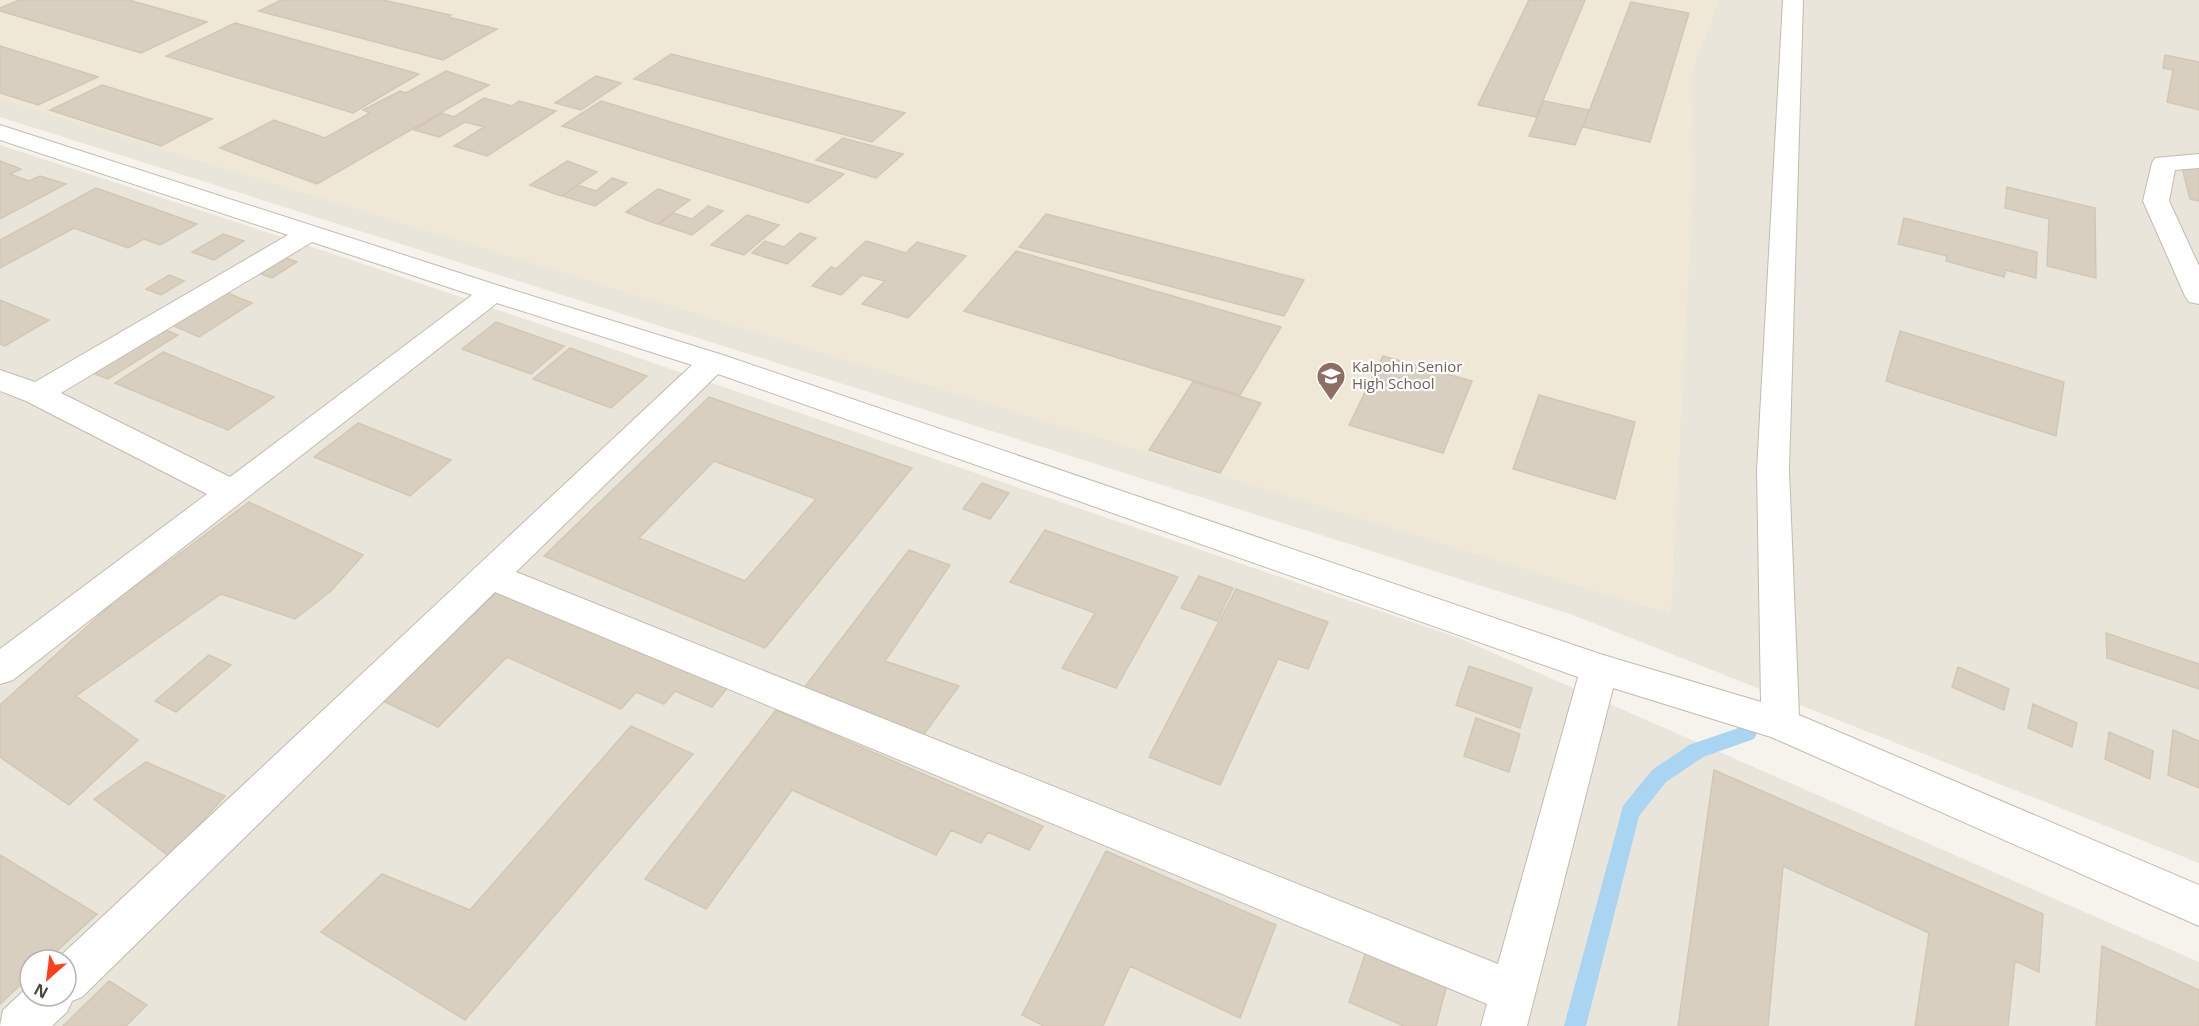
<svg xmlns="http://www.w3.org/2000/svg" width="2199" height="1026" viewBox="0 0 2199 1026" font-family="'Open Sans',sans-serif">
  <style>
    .residential { fill: #eae5da; fill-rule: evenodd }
    .education { fill: #efe8d6 }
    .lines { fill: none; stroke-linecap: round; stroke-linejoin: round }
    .stream { fill: #a9d4f2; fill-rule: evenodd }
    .building { fill: #d8cfc1; stroke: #d3c7b4; stroke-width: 1.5; fill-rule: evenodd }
    .minor-casing { stroke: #c2bbae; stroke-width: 2 }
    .minor { fill: #fff; fill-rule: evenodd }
    .labels { text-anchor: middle; stroke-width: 4.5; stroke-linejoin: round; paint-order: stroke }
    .education-label { font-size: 15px; fill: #785e54; stroke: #fff; text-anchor: start }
  </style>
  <rect width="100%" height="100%" fill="#f6f3ec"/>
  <path class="residential" d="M0 0H2199V863L1573 615 0 117Z
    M0 145 349 259 1459 638 2199 962V1026H0ZM30 960H66V996H30Z"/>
  <path class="education" d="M0 0H1719L1692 72 1693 188 1671 614 0 99Z"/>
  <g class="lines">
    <path class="stream" d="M1747 725 1754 727 1757 733 1754 739 1703 757 1666 782 1639 816 1586 1026H1564L1623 806 1652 770 1689 745Z"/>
  </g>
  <path class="building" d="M19 0H129L207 22 141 53 0 11V8Z
    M281 0H383L451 15 448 17 497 29 443 60 259 11Z
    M1529 0H1585L1536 117 1478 105Z
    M1631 2 1689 13 1650 142 1583 127Z
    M235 23 419 74 353 113 166 56Z
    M0 46 98 77 38 105 0 93Z
    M671 54 905 113 872 142 634 79Z
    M2165 55 2199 62V110L2167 102 2173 70 2163 68Z
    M446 71 489 85 317 184 220 148 274 120 325 138 370 113 363 110 400 91 406 93Z
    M596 76 621 83 581 110 555 103Z
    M102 85 212 119 161 146 50 110Z
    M484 98 512 106 519 101 556 111 487 156 454 146 484 127 465 122 439 137 414 130 442 113 454 117Z
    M601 101 844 174 808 203 562 126Z
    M1544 101 1589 110 1575 145 1529 136Z
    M843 138 903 154 876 178 816 160Z
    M0 161 21 169 10 174 29 181 40 176 66 184 0 219Z
    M567 161 597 172 561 196 530 185Z
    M2181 164 2199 167V201L2190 199Z
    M612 178 627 183 595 206 563 196 578 185 596 191Z
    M2007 187 2095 208 2096 278 2047 266 2049 219 2005 208Z
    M96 188 197 224 160 245 144 239 128 248 74 228 0 268V240Z
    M658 189 690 200 657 224 626 212Z
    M708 206 723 211 692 235 659 224 674 213 692 219Z
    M1046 214 1304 280 1284 316 1019 247Z
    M747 215 779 225 744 255 711 245Z
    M1904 218 2037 252 2036 278 2006 270 2004 277 1946 261 1947 256 1898 244Z
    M800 233 816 238 787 264 752 253 765 241 784 247Z
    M223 234 244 241 214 260 192 252Z
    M866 241 906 253 917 242 966 256 908 318 862 304 885 281 862 275 841 295 812 286 831 267 836 269Z
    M1016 251 1281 327 1240 395 964 311Z
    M278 255 297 262 272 278 253 271Z
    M169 275 184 281 161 295 146 289Z
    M222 291 252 303 199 337 169 324Z
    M0 300 49 320 5 346 0 344Z
    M496 322 564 346 531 374 462 349Z
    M160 328 178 335 108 379 90 372Z
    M1900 331 2064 382 2056 436 1886 381Z
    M570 348 647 376 611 408 533 379Z
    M163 352 274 397 228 430 115 383Z
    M1383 356 1472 381 1443 453 1349 425Z
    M1193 382 1261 403 1220 473 1149 450Z
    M1539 395 1635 422 1615 499 1513 469Z
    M709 397 912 468 765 648 544 556ZM714 461 816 499 745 581 639 538Z
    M358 423 451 460 410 496 314 457Z
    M982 483 1009 493 990 519 963 509Z
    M249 502 363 555 331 591 295 619 221 594 76 696 138 740 69 805 0 757V705L111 605 99 600 139 569 151 575Z
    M1045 530 1178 577 1116 688 1062 668 1095 613 1010 582Z
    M909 550 950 565 885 661 959 686 922 737 804 688Z
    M1199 576 1233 588 1217 621 1181 608Z
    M501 588 728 687 712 707 675 691 664 704 636 692 621 709 507 657 438 727 383 701Z
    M1236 589 1328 622 1308 669 1278 659 1220 785 1149 757Z
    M2106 633 2199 664V689L2107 658Z
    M209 655 231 665 176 712 155 701Z
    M1469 666 1532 688 1520 728 1456 705Z
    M1958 667 2009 689 2004 710 1952 687Z
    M2033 704 2077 723 2072 747 2028 728Z
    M776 710 1043 826 1029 850 988 832 981 843 951 830 936 855 792 790 706 909 645 879Z
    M1476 718 1520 734 1509 772 1464 756Z
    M631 726 693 754 465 1020 321 932 382 874 470 910Z
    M2173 730 2199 741V788L2168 775Z
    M2109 732 2153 751 2150 779 2105 759Z
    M146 762 225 796 170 857 94 799Z
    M1714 770 2043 914 2039 972 2015 961 2008 1026H1915L1929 933 1783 866 1768 1026H1678Z
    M1106 851 1276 925 1240 1018 1130 966 1103 1026H1044L1022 1015Z
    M0 855 97 914 47 960H30V976L0 1004Z
    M1369 943 1449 977 1436 1026H1404L1349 1002Z
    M2102 946 2199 990V1026H2096Z
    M109 981 147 1005 126 1026H63Z"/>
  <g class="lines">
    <g class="minor-casing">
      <path id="minor" d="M1783 0H1803L1789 470 1799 715 2199 885V926L1771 737 1613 688 1527 1026H1481L1487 1004 495 592 82 997 72 1001 67 1012 52 1026H0L3 1010 30 985V996H66V960H56L692 365 497 303 13 680 0 684V649L207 494 26 401 0 391V370L35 382 288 235 0 140V125L503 287 723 355 1600 654 1761 702 1757 470ZM312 242 472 295 230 477 61 393ZM718 374 1578 677 1498 964 516 572Z
        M2199 154V168L2175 170 2169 201 2199 266V304L2189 302 2185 296 2143 201 2152 163 2155 158Z"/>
    </g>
    <use href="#minor" class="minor"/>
  </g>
  <defs>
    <g id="school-pin" transform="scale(1.5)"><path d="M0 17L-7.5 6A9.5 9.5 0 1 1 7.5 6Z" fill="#8d6e63" stroke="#fff"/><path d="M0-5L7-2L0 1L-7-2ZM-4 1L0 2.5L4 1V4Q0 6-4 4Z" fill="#fff"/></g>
  </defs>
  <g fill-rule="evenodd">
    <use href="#school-pin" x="1331" y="376"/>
  </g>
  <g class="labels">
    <g class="education-label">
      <text x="1352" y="372">Kalpohin Senior<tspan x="1352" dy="17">High School</tspan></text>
    </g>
  </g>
  <g transform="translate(48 978) rotate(208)"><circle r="28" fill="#ffffff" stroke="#b7b4b0" stroke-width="1.5"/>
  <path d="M0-4.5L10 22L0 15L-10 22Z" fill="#fc3f1d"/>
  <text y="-9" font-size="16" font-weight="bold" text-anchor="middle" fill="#4b4439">N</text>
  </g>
</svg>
